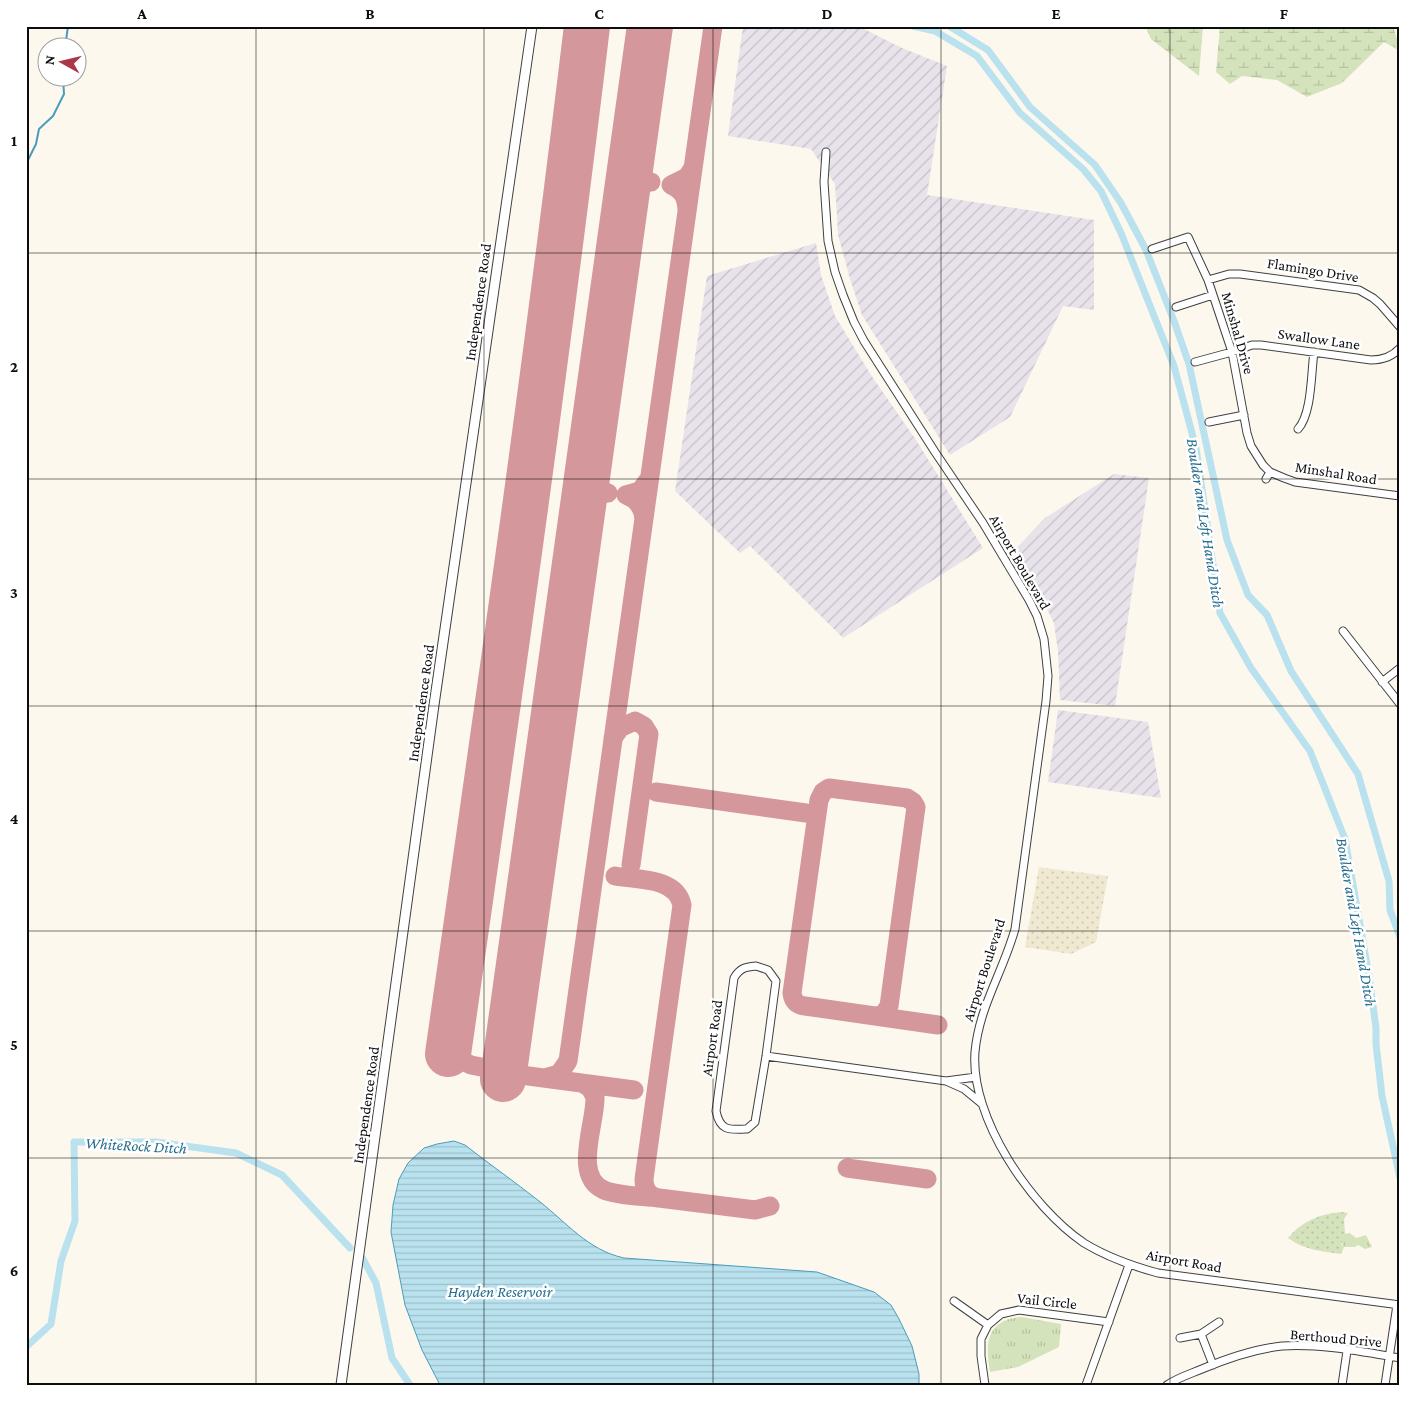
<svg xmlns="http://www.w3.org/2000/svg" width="1426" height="1411" viewBox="0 0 1426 1411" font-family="'Crimson Pro',serif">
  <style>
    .industrial { fill: url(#industrial-furrows) }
    .farmland { fill: url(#farmland-dots) }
    .grass { fill: url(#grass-dots) }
    .wetland { fill: url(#wetland-marsh) }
    .park { fill: url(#park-tufts) }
    .water { fill: url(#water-rules); stroke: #499dbc }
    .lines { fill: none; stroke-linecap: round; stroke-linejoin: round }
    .stream { stroke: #499dbc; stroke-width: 2 }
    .canal { stroke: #b9e1ee; stroke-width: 7 }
    .taxiway { stroke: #d4979c; stroke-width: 19 }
    .runway { stroke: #d4979c; stroke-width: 46 }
    .minor-casing { stroke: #404040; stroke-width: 9 }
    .tertiary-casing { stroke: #404040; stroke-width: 11 }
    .minor { stroke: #fff; stroke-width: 7 }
    .tertiary { stroke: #fff; stroke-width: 9 }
    .grid { fill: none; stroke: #0d0d0d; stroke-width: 1; stroke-opacity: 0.55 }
    .labels { text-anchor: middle; stroke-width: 5; stroke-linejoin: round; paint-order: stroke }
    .street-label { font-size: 15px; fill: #0d0d0d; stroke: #fff }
    .water-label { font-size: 16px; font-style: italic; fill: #256e8f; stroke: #fff }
    .neatline { fill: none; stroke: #0d0d0d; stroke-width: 2 }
    .grid-label { font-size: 16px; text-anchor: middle; font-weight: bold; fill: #0d0d0d }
  </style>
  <defs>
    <pattern id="industrial-furrows" width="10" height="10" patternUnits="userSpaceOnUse" patternTransform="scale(1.25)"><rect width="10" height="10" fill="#e8e2ea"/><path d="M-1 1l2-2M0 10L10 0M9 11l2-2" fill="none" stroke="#c6c1c8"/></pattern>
    <pattern id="farmland-dots" width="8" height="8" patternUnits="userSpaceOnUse" patternTransform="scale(1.25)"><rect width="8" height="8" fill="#f0e9d1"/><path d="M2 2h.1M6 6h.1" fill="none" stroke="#cdc7b2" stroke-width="1.8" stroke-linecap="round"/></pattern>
    <pattern id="grass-dots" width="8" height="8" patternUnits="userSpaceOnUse" patternTransform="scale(1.25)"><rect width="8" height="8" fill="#d5e3bc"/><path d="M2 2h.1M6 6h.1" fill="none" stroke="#b6c2a0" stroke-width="1.8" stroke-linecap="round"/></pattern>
    <pattern id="wetland-marsh" width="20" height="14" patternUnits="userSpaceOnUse" patternTransform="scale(1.25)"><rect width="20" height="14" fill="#d5e3bc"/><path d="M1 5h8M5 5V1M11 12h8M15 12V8" fill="none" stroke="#b6c2a0"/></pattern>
    <pattern id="park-tufts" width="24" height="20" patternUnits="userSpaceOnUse" patternTransform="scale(1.25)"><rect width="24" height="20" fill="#d5e3bc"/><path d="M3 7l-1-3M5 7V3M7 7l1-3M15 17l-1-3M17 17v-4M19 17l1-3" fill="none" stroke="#b6c2a0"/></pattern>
    <pattern id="water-rules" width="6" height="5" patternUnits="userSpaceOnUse" patternTransform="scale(1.25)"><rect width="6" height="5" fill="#b9e1ee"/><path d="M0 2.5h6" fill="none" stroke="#9ec0cb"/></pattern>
  </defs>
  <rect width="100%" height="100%" fill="#fdf8ee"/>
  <path class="industrial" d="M743 26H858L902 48 947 66 927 195 1094 220V310L1063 306 1010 417 950 455 862 315 850 279 838 235 835 184 811 149 728 136Z
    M816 243 821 275 835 316 871 375 916 440 983 548 843 638 750 546 740 553 675 491 707 276Z
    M1114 474 1149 478 1115 706 1060 700 1058 652 1054 623 1034 583 1014 551 1045 518Z
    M1058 710 1148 722 1161 798 1048 782Z"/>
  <path class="farmland" d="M1039 867 1108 876 1096 942 1071 954 1025 947Z"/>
  <path class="grass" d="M1341 1212 1348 1213 1344 1219 1345 1234 1343 1235 1341 1244 1344 1247 1341 1254C1321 1251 1304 1250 1288 1238 1302 1221 1320 1214 1341 1212Z"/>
  <path class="wetland" d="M1145 26H1203L1199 76 1151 39Z
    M1220 26H1393L1397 39 1400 40V51L1384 42 1342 83 1307 97 1277 80 1242 76 1230 84 1216 72Z"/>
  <path class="park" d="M1350 1233 1356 1238 1366 1235 1372 1247 1365 1249 1358 1245 1355 1247H1344L1340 1240 1343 1234Z
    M1021 1317 1061 1324 1059 1347 1018 1367 990 1372C985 1344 986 1320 1021 1317Z"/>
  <path class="water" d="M454 1141 465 1145C489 1164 515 1182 539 1201 567 1223 588 1250 624 1258L817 1272 874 1292 891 1305 899 1319 912 1346 919 1374V1385H440L422 1350 405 1305 391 1232 393 1205 399 1179 408 1163 424 1148 437 1144Z"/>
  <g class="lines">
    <path class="stream" d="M65 48 68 26
      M26 164 36 144 39 129 53 116 64 94 63 78"/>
    <path class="canal" d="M913 26 935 31 977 56 1020 113 1083 169 1101 191 1121 233 1174 366 1196 448 1220 613 1251 668 1310 751 1345 839 1369 976 1376 1028V1044L1382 1096 1400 1178
      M949 26 988 50 1030 107 1095 165 1121 203 1146 250 1174 321 1189 364 1227 540 1248 595 1267 615 1291 671 1358 774 1389 881 1390 910 1400 937
      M363 1259 376 1283 392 1358 410 1385
      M26 1347 51 1324 61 1261 75 1221 74 1142H156L236 1153 282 1175 350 1248"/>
    <path class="taxiway" d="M625 203C631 190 637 183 651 182 638 178 634 169 632 156
      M687 209C686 196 682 190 671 185L687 177 693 168
      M582 513C588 500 594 494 608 493 595 488 591 480 588 467
      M644 519C643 507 637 499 626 495L640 491 649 479
      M613 738 620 728 635 721 644 726 649 734 631 865
      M656 792 806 813
      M615 876C637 880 676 877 682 905L644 1179C644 1190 649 1196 659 1198L755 1210 770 1206
      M876 1016 883 1015 889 1006 916 807 913 802 907 798 829 788 823 792 819 800 792 993C793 1001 797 1005 805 1006L938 1025
      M508 1047C508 1059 511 1067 521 1075L634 1090
      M448 1054 471 1065 521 1075
      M545 1078 559 1074 568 1061 713 26
      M582 1083 590 1088 595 1097C596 1123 572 1176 604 1190 618 1196 643 1196 658 1198
      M847 1168 927 1179"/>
    <path class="runway" d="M448 1054C497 712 546 370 587 26
      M503 1079 650 26"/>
    <g class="minor-casing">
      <path id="minor" d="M826 152 824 182 828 241 835 272 843 295 854 322 864 341 935 452 983 523 1029 600 1037 616 1044 639 1048 676 1046 701 1015 929C1003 972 979 1007 975 1052 970 1118 1031 1207 1084 1243 1107 1257 1132 1266 1158 1273L1400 1305
        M1152 249 1188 237 1208 280 1232 352 1247 433 1251 446 1263 465 1270 472 1284 478 1295 482 1400 496
        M1208 280 1229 274H1240L1359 290 1373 298 1380 304 1400 327
        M1176 307 1213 295
        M1195 362 1232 352 1252 345H1261L1371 360C1382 360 1392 357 1400 348
        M1209 422 1244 415
        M1298 429C1312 414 1311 373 1314 352
        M1266 479 1270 472
        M1343 631 1400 704
        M1382 682 1400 668
        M756 966 768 970 776 981 766 1056 755 1122 747 1129C729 1130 720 1131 716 1111L734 978C740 968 745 967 756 966Z
        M766 1056 946 1081 976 1077
        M946 1081 964 1089 981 1103
        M954 1301 988 1325
        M1201 1334 1213 1365
        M1180 1338 1201 1334 1219 1322
        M985 1385 981 1356V1339L988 1325 1001 1314 1019 1310 1109 1322
        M1086 1385 1129 1265
        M1167 1385C1177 1378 1190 1374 1202 1369 1228 1358 1254 1349 1282 1346 1318 1343 1364 1352 1400 1358
        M1342 1385 1347 1351
        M1385 1385 1397 1305"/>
    </g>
    <g class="tertiary-casing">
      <path id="tertiary" d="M341 1385 434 705 532 26"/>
    </g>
    <use href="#minor" class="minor"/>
    <use href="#tertiary" class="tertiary"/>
  </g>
  <path class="grid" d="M256 26V1385M484 26V1385M713 26V1385M941 26V1385M1170 26V1385M26 253H1400M26 479H1400M26 706H1400M26 931H1400M26 1158H1400"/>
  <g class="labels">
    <g class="street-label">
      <text transform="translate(1313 270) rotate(9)" y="5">Flamingo Drive</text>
      <text transform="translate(478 302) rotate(-82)" y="5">Independence Road</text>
      <text transform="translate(1238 333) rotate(74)" y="5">Minshal Drive</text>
      <text transform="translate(1319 339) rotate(8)" y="5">Swallow Lane</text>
      <text transform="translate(1336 473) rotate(9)" y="5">Minshal Road</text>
      <text transform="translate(1020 562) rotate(60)" y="5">Airport Boulevard</text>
      <text transform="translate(421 703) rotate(-82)" y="5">Independence Road</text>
      <text transform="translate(984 970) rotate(-72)" y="5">Airport Boulevard</text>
      <text transform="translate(712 1038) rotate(-82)" y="5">Airport Road</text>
      <text transform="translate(366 1105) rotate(-82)" y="5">Independence Road</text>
      <text transform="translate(1184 1261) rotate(10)" y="5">Airport Road</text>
      <text transform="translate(1047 1301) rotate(6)" y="5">Vail Circle</text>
      <text transform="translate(1336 1338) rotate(5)" y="5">Berthoud Drive</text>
    </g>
    <g class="water-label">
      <text transform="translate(1206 523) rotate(81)" y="6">Boulder and Left Hand Ditch</text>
      <text transform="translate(1357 922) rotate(80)" y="6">Boulder and Left Hand Ditch</text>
      <text transform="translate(136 1145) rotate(3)" y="6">WhiteRock Ditch</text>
      <text x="500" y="1297">Hayden Reservoir</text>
    </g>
  </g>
  <rect width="1426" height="1411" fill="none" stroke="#ffffff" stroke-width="55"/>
  <g transform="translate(62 62) rotate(278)"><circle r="24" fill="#ffffff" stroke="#9e9e9e"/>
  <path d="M0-4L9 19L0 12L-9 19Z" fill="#ac364a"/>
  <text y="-8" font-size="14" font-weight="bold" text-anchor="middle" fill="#0d0d0d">N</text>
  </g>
  <rect x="28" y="28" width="1370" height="1356" class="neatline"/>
  <g class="grid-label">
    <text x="142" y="19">A</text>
    <text x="370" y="19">B</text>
    <text x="599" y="19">C</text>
    <text x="827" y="19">D</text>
    <text x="1056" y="19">E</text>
    <text x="1284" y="19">F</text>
    <text x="14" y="146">1</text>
    <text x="14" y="372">2</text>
    <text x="14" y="598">3</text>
    <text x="14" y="824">4</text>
    <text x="14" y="1050">5</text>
    <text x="14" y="1276">6</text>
  </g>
</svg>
